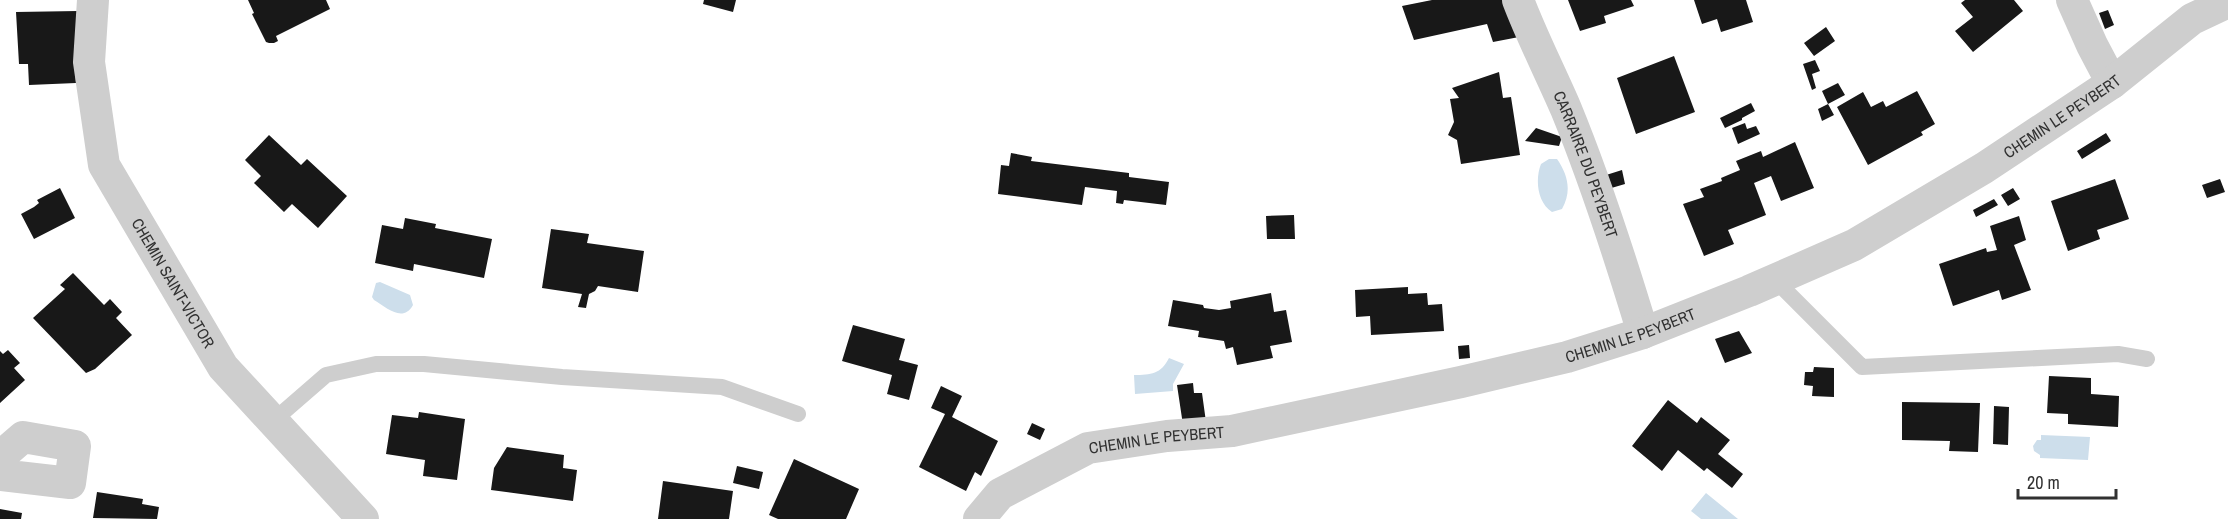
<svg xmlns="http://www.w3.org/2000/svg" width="2228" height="519" viewBox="0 0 2228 519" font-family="'Archivo Narrow',sans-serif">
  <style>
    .water { fill: #cddeeb }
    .building { fill: #181818 }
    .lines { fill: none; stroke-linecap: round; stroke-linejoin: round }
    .lane { stroke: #cecece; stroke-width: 16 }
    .street { stroke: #cecece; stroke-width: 32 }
    .labels { text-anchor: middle; stroke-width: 6; stroke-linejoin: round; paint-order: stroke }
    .street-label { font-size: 16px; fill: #313131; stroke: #fff }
  </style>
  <rect width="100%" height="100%" fill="#fff"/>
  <path class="water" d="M1549 159H1557C1568 175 1572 191 1562 209L1552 212C1537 202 1535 179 1541 164Z
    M380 282 410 295 413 305C403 323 387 308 374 300L372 297 376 283Z
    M1169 358 1184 364 1173 384V391L1135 394 1134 375C1151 375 1161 374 1169 358Z
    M2041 435 2090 437 2088 460 2040 458V455L2034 451 2033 446 2037 440H2041Z
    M1706 493 1738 519H1701L1691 511Z"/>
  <path class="building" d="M248 0H326L330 9 276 36 278 41 274 43H269L266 42 252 14 254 13Z
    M704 0H736L733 12 703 4Z
    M1432 0H1507L1519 37 1493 42 1487 24 1414 40 1402 6Z
    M1568 0H1631L1634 6 1604 16 1606 23 1580 31Z
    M1694 0H1746L1753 22 1721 32 1717 19 1702 24Z
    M1965 0H2014L2023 11 1973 52 1955 31 1973 17 1961 3Z
    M2108 10 2114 25 2105 29 2099 13Z
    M78 11 75 62 76 83 29 85 28 64H19L16 12Z
    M1826 27 1835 41 1814 56 1804 43Z
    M1674 56 1695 112 1636 134 1617 78Z
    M1815 60 1820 71 1812 74 1816 88 1812 90 1803 64Z
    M1499 72 1503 98 1511 97 1520 155 1461 164 1457 140 1448 135 1454 122 1450 99 1459 98 1452 88Z
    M1838 83 1845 95 1828 104 1822 91Z
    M1917 91 1935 124 1921 132 1923 135 1868 165 1837 107 1863 92 1871 107 1883 101 1886 107Z
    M1751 103 1755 111 1742 118V120L1725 128 1720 118Z
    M1828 104 1834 115 1822 121 1818 109Z
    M1745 123 1747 129 1756 126 1760 134 1738 144 1732 128Z
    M1536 128 1562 137 1559 146 1525 141Z
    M2106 133 2111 141 2082 159 2077 151Z
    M269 135 301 165 307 159 347 196 318 228 292 204 284 212 254 183 261 176 245 160Z
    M1795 142 1814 188 1781 201 1771 176 1754 183 1766 215 1728 230 1734 244 1704 256 1683 204 1704 197 1700 189 1722 181 1721 178 1740 170 1736 161 1761 151 1763 157Z
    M1011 153 1032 157 1031 161 1129 173V177L1169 182 1166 205 1124 200 1123 204 1116 203 1117 191 1085 187 1082 205 998 194 1001 165 1009 166Z
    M1622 170 1625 184 1608 189 1603 176Z
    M2115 179 2129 219 2097 230 2100 239 2068 251 2051 201Z
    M2220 179 2225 192 2207 198 2202 185Z
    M60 188 75 218 34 239 21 214 34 207 39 203 37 200Z
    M2013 188 2020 199 2008 206 2001 195Z
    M1994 199 1998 205 1976 217 1973 210Z
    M1294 215 1295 239H1267L1266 216Z
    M2019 216 2026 240 2014 245 2031 290 2002 300 1999 290 1953 306 1939 264 1986 248 1987 252 1997 250 1990 226Z
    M405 218 436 224 435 228 492 239 484 278 414 264 413 271 375 263 382 225 403 229Z
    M551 229 589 234 587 243 644 251 638 292 598 286 595 291 589 294 586 308 578 307 582 294 542 288Z
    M73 273 104 305 110 299 122 312 116 318 132 335 95 369 86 373 33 318 65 289 60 285Z
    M1408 287V294L1427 293 1428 305 1442 304 1444 331 1371 335 1370 316 1356 317 1355 290Z
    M1271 293 1274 312 1286 310 1292 342 1270 346 1273 358 1237 365 1233 347 1226 349 1224 341 1198 337 1199 331 1168 326 1173 300 1203 305 1204 308 1219 310 1231 308 1230 301Z
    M853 325 905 339 899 360 918 365 909 400 887 394 892 375 842 361Z
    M1739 331 1752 353 1725 363 1715 339Z
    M1469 345 1470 358 1459 359 1458 346Z
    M8 350 20 363 14 368 25 380 0 403V351L3 354Z
    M1814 367 1834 368V397L1812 396 1813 386 1804 385 1805 372H1813Z
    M2049 376 2091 378V394L2119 396 2118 427 2068 424V414L2047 413Z
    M1193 383 1194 393H1202L1206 422 1183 425 1177 385Z
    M941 386 962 396 952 417 998 441 981 476 975 472 966 491 919 467 945 414 931 408Z
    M1668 400 1697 423 1701 417 1730 440 1718 454 1743 474 1732 488 1707 468 1704 471 1678 450 1662 471 1632 446Z
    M1902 402 1980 403 1978 452 1949 451 1950 441 1902 440Z
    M1994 406 2009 407 2008 445 1993 444Z
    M419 412 465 419 457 480 423 476 425 460 386 454 392 415 418 418Z
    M1032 423 1045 429 1040 440 1027 434Z
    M507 447 564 455 563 468 577 470 573 501 491 490 494 468Z
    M794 459 859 489 846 519H778L769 515Z
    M737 466 763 472 759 489 733 483Z
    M663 481 733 491 729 519H658Z
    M97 492 143 499 142 504 159 507 157 519 93 518Z
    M0 509 22 513 21 519H0Z"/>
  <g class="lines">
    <path class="lane" d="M1775 280 1862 367 2118 354 2147 359
      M273 421 326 375 376 364H424L562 377 722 387 798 414"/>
    <g class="street">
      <path id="s1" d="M93 0 89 62 104 165 223 367 363 519"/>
      <path id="s2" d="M1518 0C1532 37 1550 72 1566 109 1596 182 1620 257 1643 333"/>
      <path d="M2072 0 2092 45 2112 83"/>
      <path d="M0 457 23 437 75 446 70 483 0 475"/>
      <path id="s3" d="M979 519 1000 494 1088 448 1167 436 1232 431 1461 382 1567 357 1643 333 1749 291 1854 245 1984 168 2112 83 2192 19 2228 2"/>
    </g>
  </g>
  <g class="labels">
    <g class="street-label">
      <text dy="6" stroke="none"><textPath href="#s3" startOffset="1173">CHEMIN LE PEYBERT</textPath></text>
      <text dy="6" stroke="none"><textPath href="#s2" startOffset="178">CARRAIRE DU PEYBERT</textPath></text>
      <text dy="6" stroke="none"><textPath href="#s1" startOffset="303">CHEMIN SAINT-VICTOR</textPath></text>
      <text dy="6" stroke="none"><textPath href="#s3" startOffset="687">CHEMIN LE PEYBERT</textPath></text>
      <text dy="6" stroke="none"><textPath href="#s3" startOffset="201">CHEMIN LE PEYBERT</textPath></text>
    </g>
  </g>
  <path d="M2018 489v9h98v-9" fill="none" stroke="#313131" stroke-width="3"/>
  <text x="2027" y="489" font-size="18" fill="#313131" stroke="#ffffff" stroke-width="4.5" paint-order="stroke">20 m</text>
</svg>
